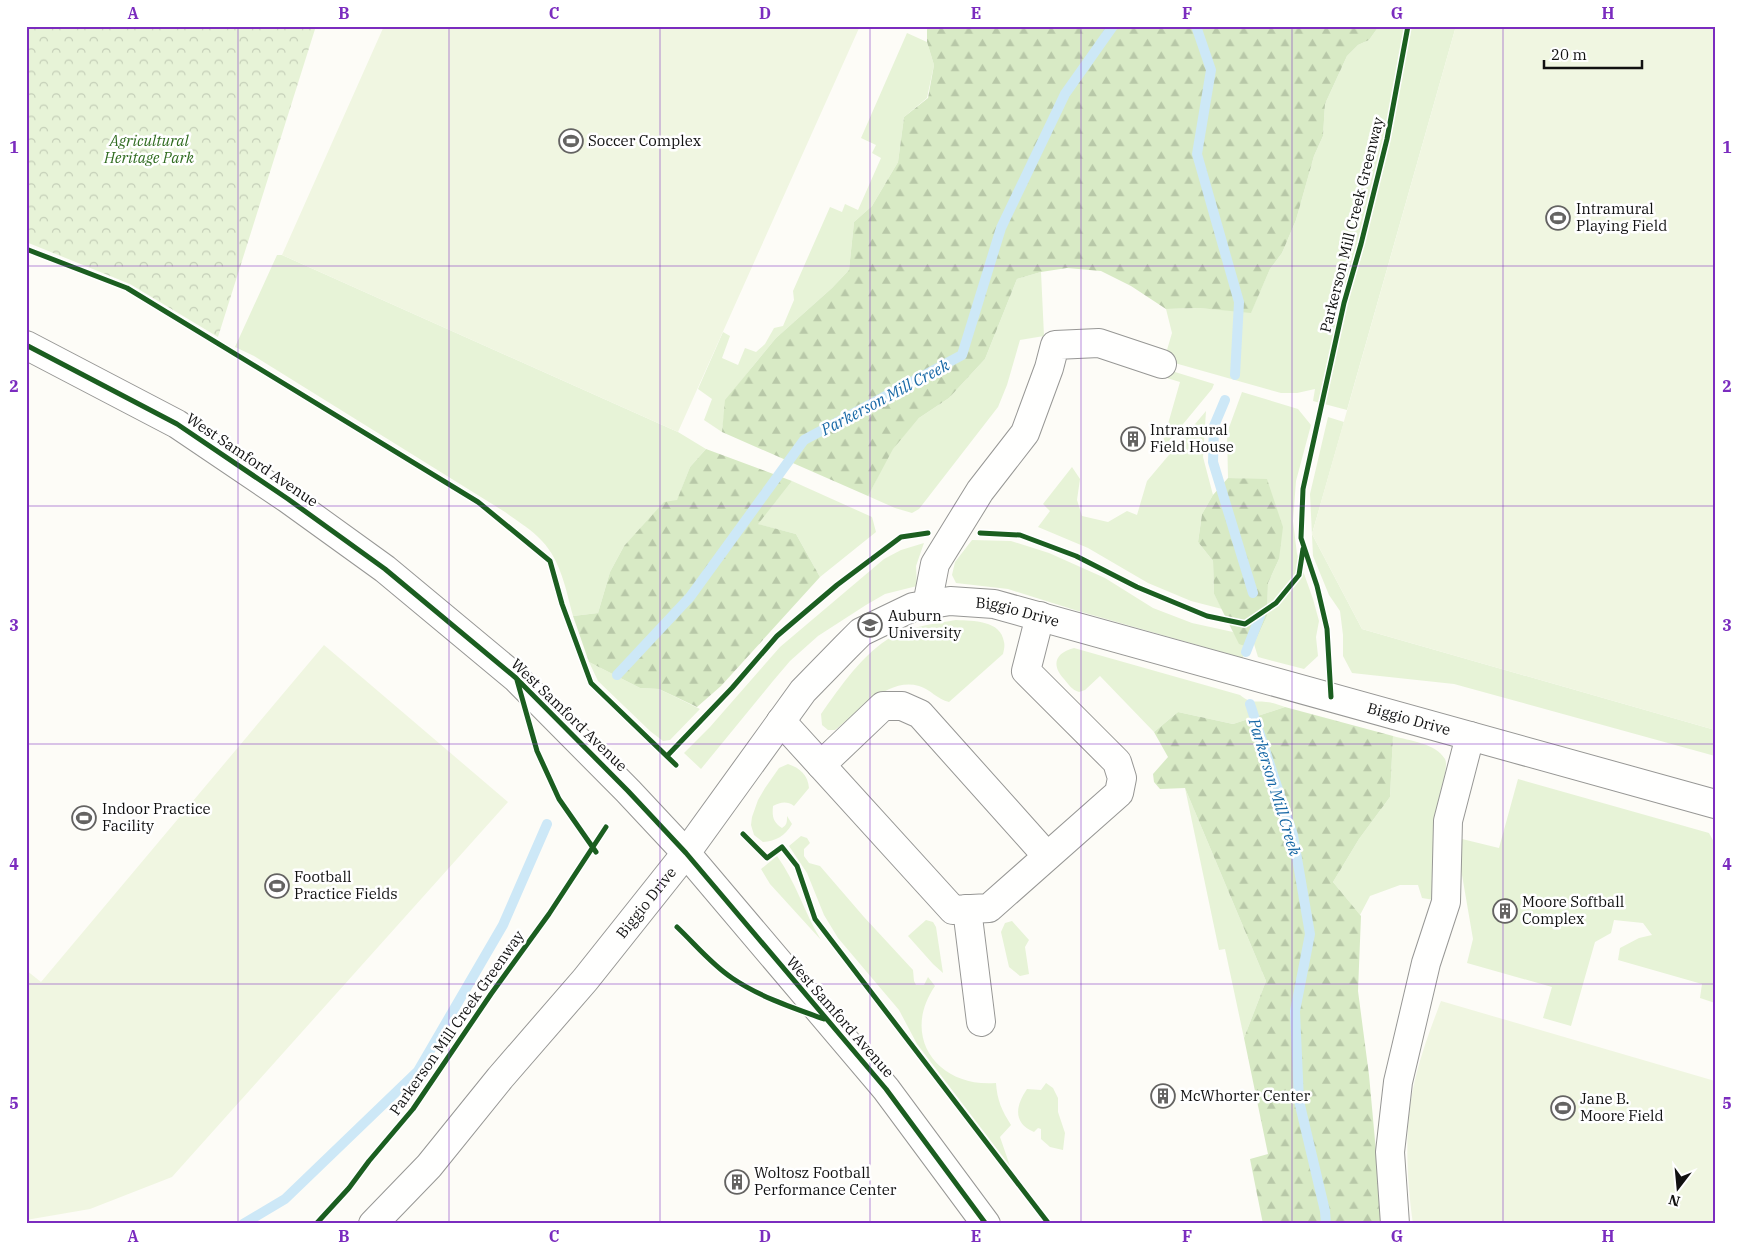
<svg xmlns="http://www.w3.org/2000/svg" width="1741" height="1250" viewBox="0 0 1741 1250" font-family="'IBM Plex Serif',serif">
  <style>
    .grass { fill: #e7f3d7 }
    .forest { fill: url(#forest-firs) }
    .park { fill: url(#park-crowns) }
    .pitch { fill: #f0f6e1 }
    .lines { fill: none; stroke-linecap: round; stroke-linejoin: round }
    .stream { stroke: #cde8f7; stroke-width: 10 }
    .minor-casing { stroke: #979795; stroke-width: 30 }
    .minor { stroke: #fffffe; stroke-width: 28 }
    .cycleway-casing { stroke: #fff; stroke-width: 8 }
    .cycleway { stroke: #1b5e20; stroke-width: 5 }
    .grid { fill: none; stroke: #7b2cbf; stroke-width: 1; stroke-opacity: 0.55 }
    .labels { text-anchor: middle; stroke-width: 5; stroke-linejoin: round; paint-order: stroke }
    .park-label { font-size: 15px; font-style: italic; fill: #2f6b1f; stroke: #fff }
    .poi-label { font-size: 15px; fill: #111; stroke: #fff; text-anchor: start }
    .street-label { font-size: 15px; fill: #111; stroke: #fff }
    .water-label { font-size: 16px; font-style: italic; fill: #1768a6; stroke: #fff }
    .neatline { fill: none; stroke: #7b2cbf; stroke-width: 2 }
    .grid-label { font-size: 16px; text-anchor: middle; font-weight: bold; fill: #7b2cbf }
  </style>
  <defs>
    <pattern id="forest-firs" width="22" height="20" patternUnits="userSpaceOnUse" patternTransform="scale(1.25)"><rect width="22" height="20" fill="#d8eac5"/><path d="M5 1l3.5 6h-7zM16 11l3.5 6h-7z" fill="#b8c8a8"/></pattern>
    <pattern id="park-crowns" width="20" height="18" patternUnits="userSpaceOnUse" patternTransform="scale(1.25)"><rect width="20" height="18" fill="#e7f3d7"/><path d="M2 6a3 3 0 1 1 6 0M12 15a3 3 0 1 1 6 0" fill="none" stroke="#c5cfb8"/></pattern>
  </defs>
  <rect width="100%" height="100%" fill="#fdfcf7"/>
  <path class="grass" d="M1379 26H1456L1347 410 1313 401 1315 389 1297 393H1281L1164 360 1172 333 1166 309 1199 308 1251 312 1270 269 1282 253 1296 220 1314 156 1323 136 1325 104 1347 56 1358 45 1369 40Z
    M907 33 927 42 934 65 927 98 904 117 898 162 872 206 854 222 849 270 832 288 776 338 753 366 726 400 722 432 704 420 712 399 698 389 723 332 730 336 722 358 738 365 745 348 756 352 765 344 774 328 783 326 794 300 793 291 830 207 842 212 845 204 858 210 881 158 872 153 876 145 861 138Z
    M277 255H282L678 432 706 449 690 467 677 501 642 527 624 546 610 572 598 613 573 616C566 590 561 561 542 541 531 529 517 521 505 512L254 356 235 347Z
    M1041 272 1044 336 1020 340 1007 385 998 407 919 509 912 513 895 508 868 496 892 449 919 418 949 398 985 359 1017 279Z
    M1162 368 1214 384 1212 389 1160 452 1180 382 1160 376Z
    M1242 392 1298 409 1311 425 1296 481 1293 521 1297 554 1313 599 1319 621 1316 637 1318 656 1304 669 1258 657 1254 644 1267 616 1268 583 1279 559 1267 480 1228 478 1227 433Z
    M1206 411 1203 457 1213 495 1202 514 1198 542 1213 561 1214 594 1222 609 1191 601 1148 583 1088 548 1038 527 1050 511 1043 504 1072 467 1080 479 1077 500 1082 516 1108 522 1127 511 1137 515 1147 481Z
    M1328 417 1344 422 1312 534 1362 629 1715 730V756L1454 684 1352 673 1343 656V635L1340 611 1329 595 1313 556 1310 494Z
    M792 481 872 517 876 532 820 577 796 534 757 524Z
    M972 540 1011 541 1049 553 1105 578 1153 608 1192 623 1233 632 1245 646 1243 658 1078 611 1008 589 956 583 952 575 955 562Z
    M924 543 916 566 917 586 885 594 866 605 818 636 790 661 773 681 701 769 684 753 710 727 780 647 884 559 901 550Z
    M956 620C973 621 1001 620 1004 642 1005 645 1004 650 1003 654L949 702C938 700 930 689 919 686 887 677 858 713 835 730H828L822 725 821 714C841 686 862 654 893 636 908 627 939 623 956 620Z
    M1074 648 1240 695C1253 705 1252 700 1266 702 1272 702 1279 705 1285 707L1233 724 1178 712 1154 732 1100 676 1085 690 1079 692C1072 690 1069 685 1064 679 1051 665 1055 653 1074 648Z
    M589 662 640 688 659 689 700 709 670 740 663 741 650 731 598 681Z
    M1393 736C1410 741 1435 743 1445 759 1449 767 1440 790 1439 800 1433 833 1435 867 1434 900L1422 898 1418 885H1400L1370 896 1360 915 1333 882 1359 839 1390 797Z
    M788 764C800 768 808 775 809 788L794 806C787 801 781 802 773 806 772 817 773 822 782 828 787 825 787 822 787 816L792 824C785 836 776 841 763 842L754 835 751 825 752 817 758 800 765 788 779 768Z
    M1518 779 1709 833 1715 844V1003L1700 998 1702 984 1618 960 1620 948 1639 938 1652 935 1643 923 1614 920 1611 933 1595 942 1571 1026 1543 1018 1552 987 1467 963 1473 939 1457 846 1462 839 1499 848Z
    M1185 788 1266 981 1244 1038 1225 949 1219 950Z
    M801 836 807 838 810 843 804 849V856L809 863 820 866 864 917 913 970 914 981 916 985H924L928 977 935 986C900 1037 938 1088 996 1083 997 1100 1002 1111 1011 1125L1000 1137 1010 1166 917 1044 899 1010 838 938 824 915 807 873 789 846Z
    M777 856C796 882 804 912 821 940L770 884 761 869Z
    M926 920 933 922 936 927 943 973 933 964 908 936Z
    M1012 921 1029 940 1025 947 1029 974 1020 976 1009 967 1001 932 1005 923Z
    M1046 1083 1053 1088 1058 1098V1112L1065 1133 1063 1150 1050 1147 1041 1139V1129L1038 1128 1034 1132C1012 1123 1016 1105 1027 1089L1041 1090Z"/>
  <path class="forest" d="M927 26H1379L1369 40 1358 45 1347 56 1325 104 1323 136 1314 156 1296 220 1282 253 1270 269 1251 313 1199 308 1166 309 1131 286 1101 271 1067 268 1041 272 1017 279 985 359 949 398 919 418 893 449 868 496 722 432 725 400 753 366 776 338 832 288 849 270 854 222 872 206 898 162 904 117 928 98 934 65 927 42Z
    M706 449 792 481 758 524 796 534 820 577 721 686 697 707 659 689 640 688 589 662 573 616 598 613 610 572 624 546 664 502 677 500 690 467Z
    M1228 478 1267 479 1283 527 1279 559 1268 583 1267 616 1254 644 1245 646 1239 644 1214 594 1213 561 1198 542 1202 514 1213 495Z
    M1285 707 1393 736 1390 797 1359 839 1333 882 1361 916 1358 991 1369 1075 1379 1184 1385 1224H1263L1250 1159 1268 1154 1244 1038 1266 981 1185 788 1160 789 1154 782 1153 774 1168 757 1154 732 1178 712 1233 724Z"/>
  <path class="park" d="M26 26H316L218 337 130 284 26 242Z"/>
  <path class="pitch" d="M384 26H860L678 432 282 255Z
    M1456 26H1715V730L1362 629 1312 534Z
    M324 645 508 802 172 1177 90 1209 26 1220V970L41 982Z
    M1441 1001 1715 1081V1224H1413C1407 1182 1404 1131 1413 1089 1419 1059 1430 1030 1441 1001Z"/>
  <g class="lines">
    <path class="stream" d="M1196 26 1211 70 1197 154 1239 302 1235 375
      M1225 400 1214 426 1213 462 1253 593
      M1246 652 1260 616
      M617 675 690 597 804 440 962 355 1001 228 1065 94 1113 26
      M1250 704 1293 835 1310 934 1295 1011 1299 1101 1325 1211 1326 1224
      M243 1224 285 1199 418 1071 503 925 547 824"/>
    <g class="minor-casing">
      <g id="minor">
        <path d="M26 345 177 424 288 499 385 569 516 678 628 791 686 853 886 1089 986 1224"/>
        <path d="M927 605 935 564 980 491 1025 433 1049 368 1055 345 1099 343 1162 364"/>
        <path d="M781 721 953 910 989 908 1119 793 1122 778 1117 762 1026 671 1040 616"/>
        <path d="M821 765 883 706H902L920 714 1047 856"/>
        <path d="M967 909 981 1022"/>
        <path id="s1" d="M373 1224 429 1166 500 1078 585 980 686 853 803 691 846 647 861 632 913 607 950 601 994 604 1715 804"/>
        <path d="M1395 1224 1390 1152 1398 1082 1426 963 1446 902 1448 821 1470 736"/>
      </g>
    </g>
    <use href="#minor" class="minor"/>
    <g class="cycleway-casing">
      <path id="cycleway" d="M26 249 127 288 478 502 550 561 562 604 591 683 676 765
        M26 345 177 424 288 499 385 569 516 678 628 791 686 853 886 1089 986 1224
        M980 533 1020 535 1076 556 1137 587 1207 616 1245 624 1276 603 1299 575 1303 549
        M517 680 537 751 559 799 596 852
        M1331 697 1327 629 1317 586 1301 538 1303 489 1344 303 1361 244 1387 139 1408 26
        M667 756 732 688 777 636 837 585 901 537 928 533
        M743 834 767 858 782 847 797 866 815 919 1049 1224
        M677 927C695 944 711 964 732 978 760 997 793 1008 824 1019
        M316 1224 349 1188 369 1161 413 1109 491 994 549 914 606 827"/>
    </g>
    <use href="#cycleway" class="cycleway"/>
  </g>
  <path class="grid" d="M238 26V1224M449 26V1224M660 26V1224M870 26V1224M1081 26V1224M1292 26V1224M1503 26V1224M26 266H1715M26 506H1715M26 744H1715M26 984H1715"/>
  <defs>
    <g id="stadium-ring" transform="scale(1.25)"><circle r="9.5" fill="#fff" stroke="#646362" stroke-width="1.5"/><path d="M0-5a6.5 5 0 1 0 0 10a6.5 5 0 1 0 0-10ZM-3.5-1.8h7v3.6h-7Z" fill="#646362"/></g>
    <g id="building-ring" transform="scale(1.25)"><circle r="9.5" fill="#fff" stroke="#646362" stroke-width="1.5"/><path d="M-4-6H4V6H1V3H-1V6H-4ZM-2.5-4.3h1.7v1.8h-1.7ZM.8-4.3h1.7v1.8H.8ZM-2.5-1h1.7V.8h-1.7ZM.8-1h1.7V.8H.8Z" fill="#646362"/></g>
    <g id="university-ring" transform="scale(1.25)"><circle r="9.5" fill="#fff" stroke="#646362" stroke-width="1.5"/><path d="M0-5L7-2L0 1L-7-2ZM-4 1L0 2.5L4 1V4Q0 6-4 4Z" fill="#646362"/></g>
  </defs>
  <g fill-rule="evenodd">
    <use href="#stadium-ring" x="571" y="141"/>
    <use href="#stadium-ring" x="1558" y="218"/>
    <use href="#building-ring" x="1133" y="439"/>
    <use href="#university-ring" x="870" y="625"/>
    <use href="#stadium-ring" x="84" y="818"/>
    <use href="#stadium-ring" x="277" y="886"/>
    <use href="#building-ring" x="1505" y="911"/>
    <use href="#building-ring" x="1163" y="1096"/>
    <use href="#stadium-ring" x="1563" y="1108"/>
    <use href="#building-ring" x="737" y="1182"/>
  </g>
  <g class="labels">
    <g class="park-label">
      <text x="149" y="146">Agricultural<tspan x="149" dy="17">Heritage Park</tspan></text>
    </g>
    <g class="poi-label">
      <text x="588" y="146">Soccer Complex</text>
      <text x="1576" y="214">Intramural<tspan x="1576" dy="17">Playing Field</tspan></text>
      <text x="1150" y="435">Intramural<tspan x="1150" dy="17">Field House</tspan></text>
      <text x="888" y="621">Auburn<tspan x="888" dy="17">University</tspan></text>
      <text x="102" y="814">Indoor Practice<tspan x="102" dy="17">Facility</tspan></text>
      <text x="294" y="882">Football<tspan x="294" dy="17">Practice Fields</tspan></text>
      <text x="1522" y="907">Moore Softball<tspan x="1522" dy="17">Complex</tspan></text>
      <text x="1180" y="1101">McWhorter Center</text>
      <text x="1580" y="1104">Jane B.<tspan x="1580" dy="17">Moore Field</tspan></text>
      <text x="754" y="1178">Woltosz Football<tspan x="754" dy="17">Performance Center</tspan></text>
    </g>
    <g class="street-label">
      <text transform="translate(1352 225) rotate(-76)" y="5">Parkerson Mill Creek Greenway</text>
      <text transform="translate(252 460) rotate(34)" y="5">West Samford Avenue</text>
      <text dy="5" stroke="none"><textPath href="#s1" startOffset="932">Biggio Drive</textPath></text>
      <text transform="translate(569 715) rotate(44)" y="5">West Samford Avenue</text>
      <text dy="5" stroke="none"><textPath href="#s1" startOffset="1338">Biggio Drive</textPath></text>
      <text dy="5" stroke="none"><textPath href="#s1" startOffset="422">Biggio Drive</textPath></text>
      <text transform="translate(840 1017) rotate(49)" y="5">West Samford Avenue</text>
      <text transform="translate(457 1023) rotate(-55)" y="5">Parkerson Mill Creek Greenway</text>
    </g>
    <g class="water-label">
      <text transform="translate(885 397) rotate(-28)" y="6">Parkerson Mill Creek</text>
      <text transform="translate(1275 787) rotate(73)" y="6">Parkerson Mill Creek</text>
    </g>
  </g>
  <rect width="1741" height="1250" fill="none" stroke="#ffffff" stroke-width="55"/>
  <g transform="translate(1678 1188) rotate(196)" stroke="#ffffff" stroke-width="4" paint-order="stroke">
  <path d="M0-4L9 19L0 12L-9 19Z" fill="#111111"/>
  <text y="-8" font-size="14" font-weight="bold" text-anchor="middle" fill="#111111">N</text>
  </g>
  <path d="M1544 60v8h98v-8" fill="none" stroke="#111111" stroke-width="2.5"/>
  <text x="1551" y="60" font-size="15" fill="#111111" stroke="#ffffff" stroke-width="4" paint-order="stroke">20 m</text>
  <rect x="28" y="28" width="1686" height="1194" class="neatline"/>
  <g class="grid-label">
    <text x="133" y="19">A</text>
    <text x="344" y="19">B</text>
    <text x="554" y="19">C</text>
    <text x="765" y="19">D</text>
    <text x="976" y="19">E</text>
    <text x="1187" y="19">F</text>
    <text x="1397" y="19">G</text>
    <text x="1608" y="19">H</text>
    <text x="14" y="153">1</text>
    <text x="1727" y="153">1</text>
    <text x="14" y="392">2</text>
    <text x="1727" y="392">2</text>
    <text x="14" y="631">3</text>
    <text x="1727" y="631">3</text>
    <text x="14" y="870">4</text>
    <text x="1727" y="870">4</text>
    <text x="14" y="1109">5</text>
    <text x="1727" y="1109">5</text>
    <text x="133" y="1242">A</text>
    <text x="344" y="1242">B</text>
    <text x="554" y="1242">C</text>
    <text x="765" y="1242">D</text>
    <text x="976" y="1242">E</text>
    <text x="1187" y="1242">F</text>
    <text x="1397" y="1242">G</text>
    <text x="1608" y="1242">H</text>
  </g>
</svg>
